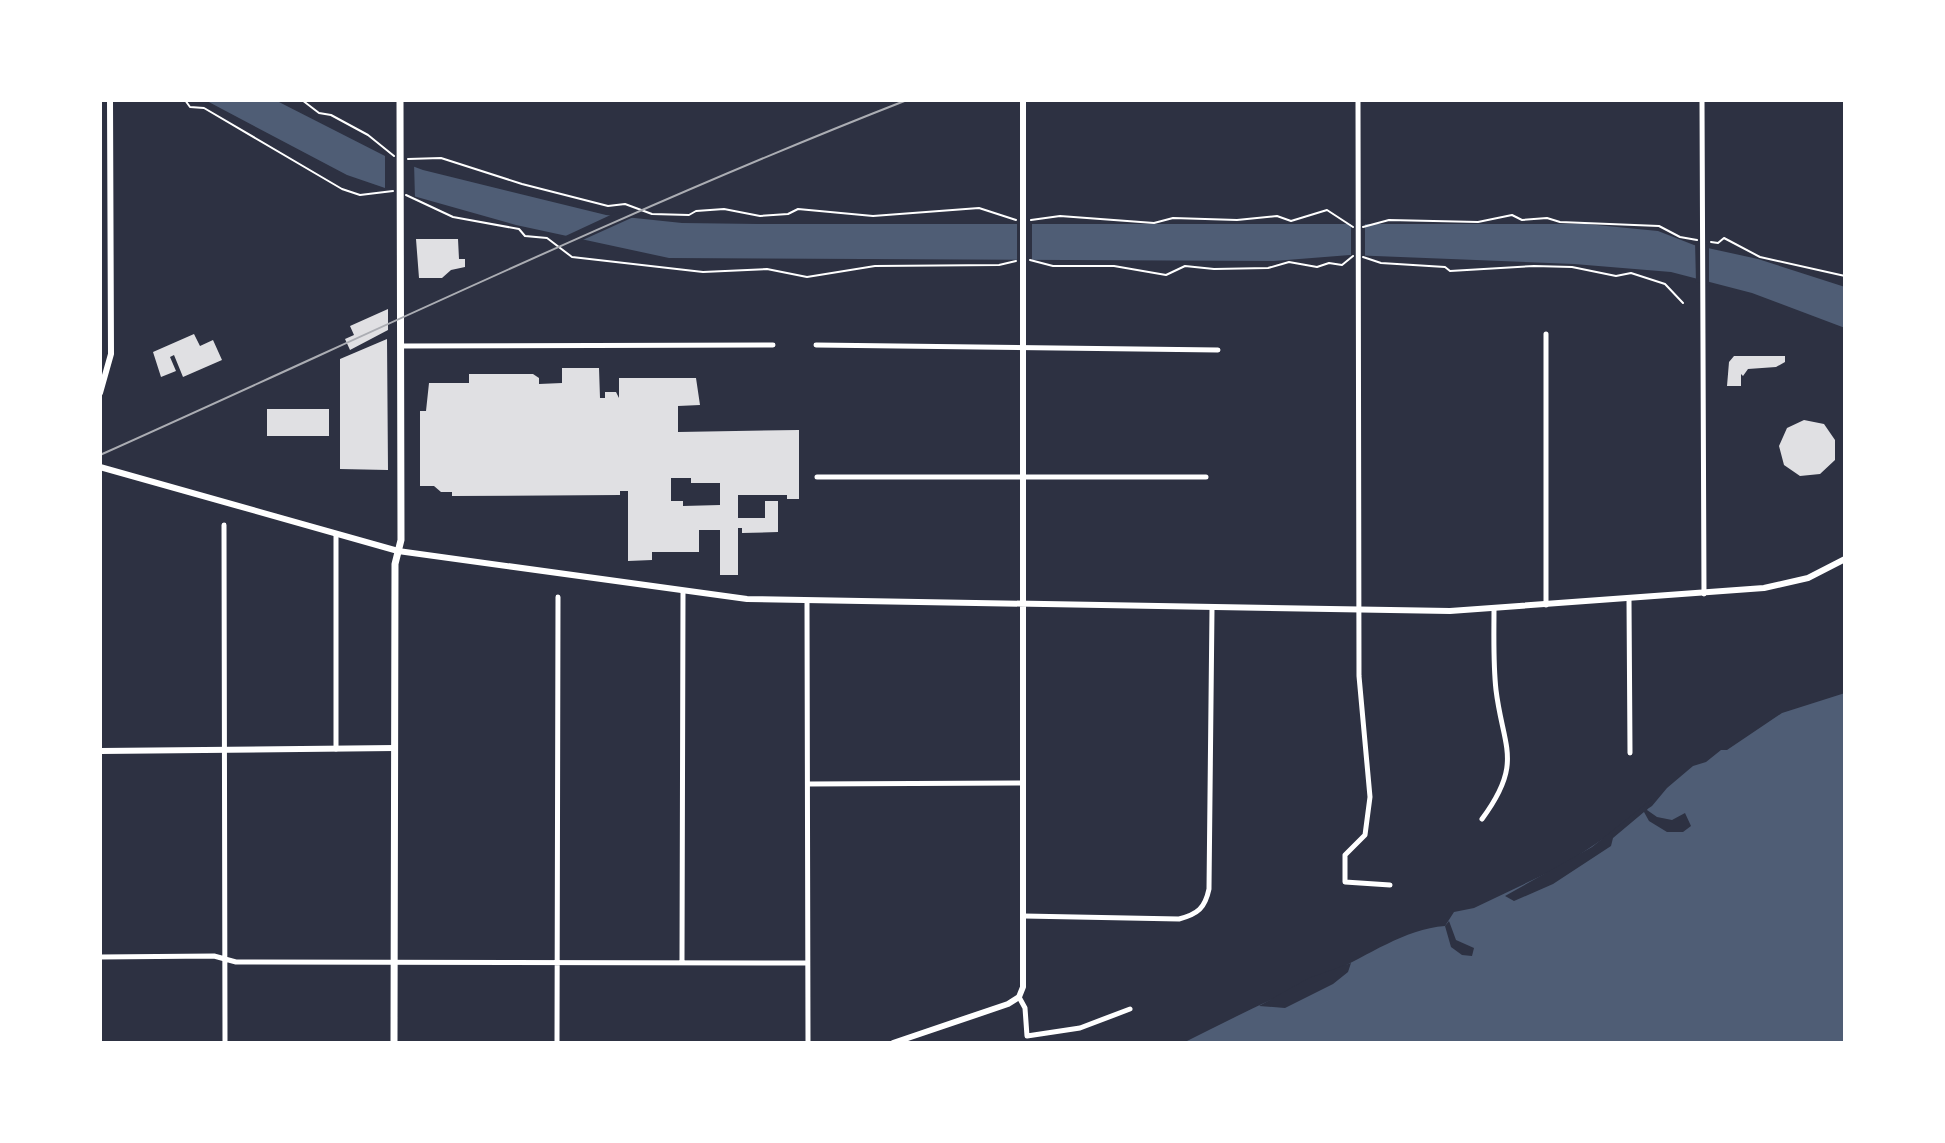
<svg xmlns="http://www.w3.org/2000/svg" width="1945" height="1143" viewBox="0 0 1945 1143" font-family="Figtree,sans-serif">
  <style>
    .water { fill: #4f5d75 }
    .pier { fill: #2d3142 }
    .building { fill: #e0e0e3; fill-rule: evenodd }
    .lines { fill: none; stroke-linecap: round; stroke-linejoin: round }
    .path { stroke: #fff; stroke-width: 2 }
    .minor { stroke: #fff; stroke-width: 5 }
    .tertiary { stroke: #fff; stroke-width: 6 }
    .secondary { stroke: #fff; stroke-width: 7 }
    .rail { stroke: #abadb3; stroke-width: 2 }
  </style>
  <rect width="100%" height="100%" fill="#2d3142"/>
  <path class="water" d="M205 100H275L385 156 423 170 606 215 682 223 758 224H1586L1658 231 1694 245 1758 259 1845 287V328L1752 293 1671 272 1574 264 1350 255 1274 261 669 258 516 225 385 188 347 175Z
    M1845 693V1043H1183C1232 1018 1282 994 1332 972 1368 956 1404 929 1445 926L1454 912 1474 908 1564 865 1652 806 1667 788 1693 766 1706 762 1721 750H1727L1782 713Z"/>
  <path class="pier" d="M385 152 414 162 415 199 385 192Z
    M617 212 638 215 576 243 559 239Z
    M1032 219V261L1017 262V220Z
    M1365 219V260L1351 259V220Z
    M1695 241 1709 244V286L1696 282Z
    M1652 799 1647 810 1657 817 1672 820 1685 813 1691 826 1683 832H1667L1649 821 1644 812 1613 838 1611 846 1553 884 1514 901 1505 896 1592 847Z
    M1449 921 1456 940 1474 948 1472 956 1462 955 1451 947 1445 926Z
    M1351 963 1348 972 1333 984 1285 1008 1259 1006 1309 978Z"/>
  <path class="building" d="M416 239H458L459 259H465V267L451 270 442 278H419Z
    M388 309V330L350 350 345 339 354 335 350 326Z
    M194 334 200 346 213 340 222 360 183 377 174 355 170 357 176 371 161 377 153 352Z
    M387 339 388 470 340 469V359Z
    M1734 356H1785V362L1776 367 1748 369 1743 376 1741 374V386H1727L1729 362Z
    M562 368H599L600 398H605V392H616L619 398V378H696L700 405 678 406V432L799 430V499H787V495H738V518H765V501H778V532L742 533V528H738V575H720V530H699V552H652V560L628 561V491H620V495L452 496V492H441L434 486H420V411H426L429 383H469V374H533L539 378V384L562 383ZM671 478H691V483H720V505L683 506V501H671Z
    M267 409H329V436H267Z
    M1804 420 1824 424 1835 440V460L1820 474 1800 476 1784 465 1779 446 1787 428Z"/>
  <g class="lines">
    <path class="path" d="M185 100 190 107 204 108 342 189 360 195 393 191
      M302 100 319 113 331 115 368 135 394 156
      M408 159 441 158 522 184 608 206 625 204 652 214 689 215 696 211 724 209 760 216 788 214 798 209 873 216 979 208 1016 220
      M406 195 453 217 519 229 525 236 547 238 572 257 703 272 767 269 807 277 875 266 999 265 1016 261
      M1031 220 1060 216 1154 223 1173 218 1237 220 1277 216 1291 221 1327 210 1353 227
      M1363 227 1389 220 1478 222 1512 215 1522 220 1547 218 1560 222 1659 226 1680 237 1697 240
      M1711 242 1718 243 1724 238 1760 257 1845 276
      M1363 257 1381 263 1445 267 1450 271 1534 266 1572 267 1616 276 1631 273 1665 284 1683 303
      M1030 260 1053 266H1114L1166 275 1185 266 1214 269 1268 268 1289 262 1317 267 1329 263 1342 265 1353 256"/>
    <path class="minor" d="M1358 100 1359 676 1370 797 1365 835 1345 855V882L1390 885
      M1702 100 1704 594
      M816 345 1218 350
      M401 346 773 345
      M817 477H1206
      M224 525 225 1043
      M336 534V749
      M1629 600 1630 753
      M807 602 808 1043
      M1546 605V334
      M808 784 1023 783
      M1482 819C1524 762 1503 748 1496 690 1493 663 1494 636 1494 609
      M1024 916 1179 919C1198 914 1205 908 1209 889L1212 609
      M100 957 214 956 236 962 807 963
      M682 961 683 592
      M1019 997 1025 1008 1027 1036 1080 1028 1130 1009
      M557 1043 558 597"/>
    <path class="tertiary" d="M100 393 111 354 110 100
      M100 467 398 551 747 599 1450 611 1764 588 1808 578 1845 559
      M100 751 395 748
      M893 1043 1008 1004 1019 997 1023 987V100"/>
    <path class="secondary" d="M394 1043 395 564 401 540 400 100"/>
    <path class="rail" d="M100 455C368 335 633 207 907 100"/>
  </g>
  <rect width="1945" height="1143" fill="none" stroke="#ffffff" stroke-width="204"/>
</svg>
